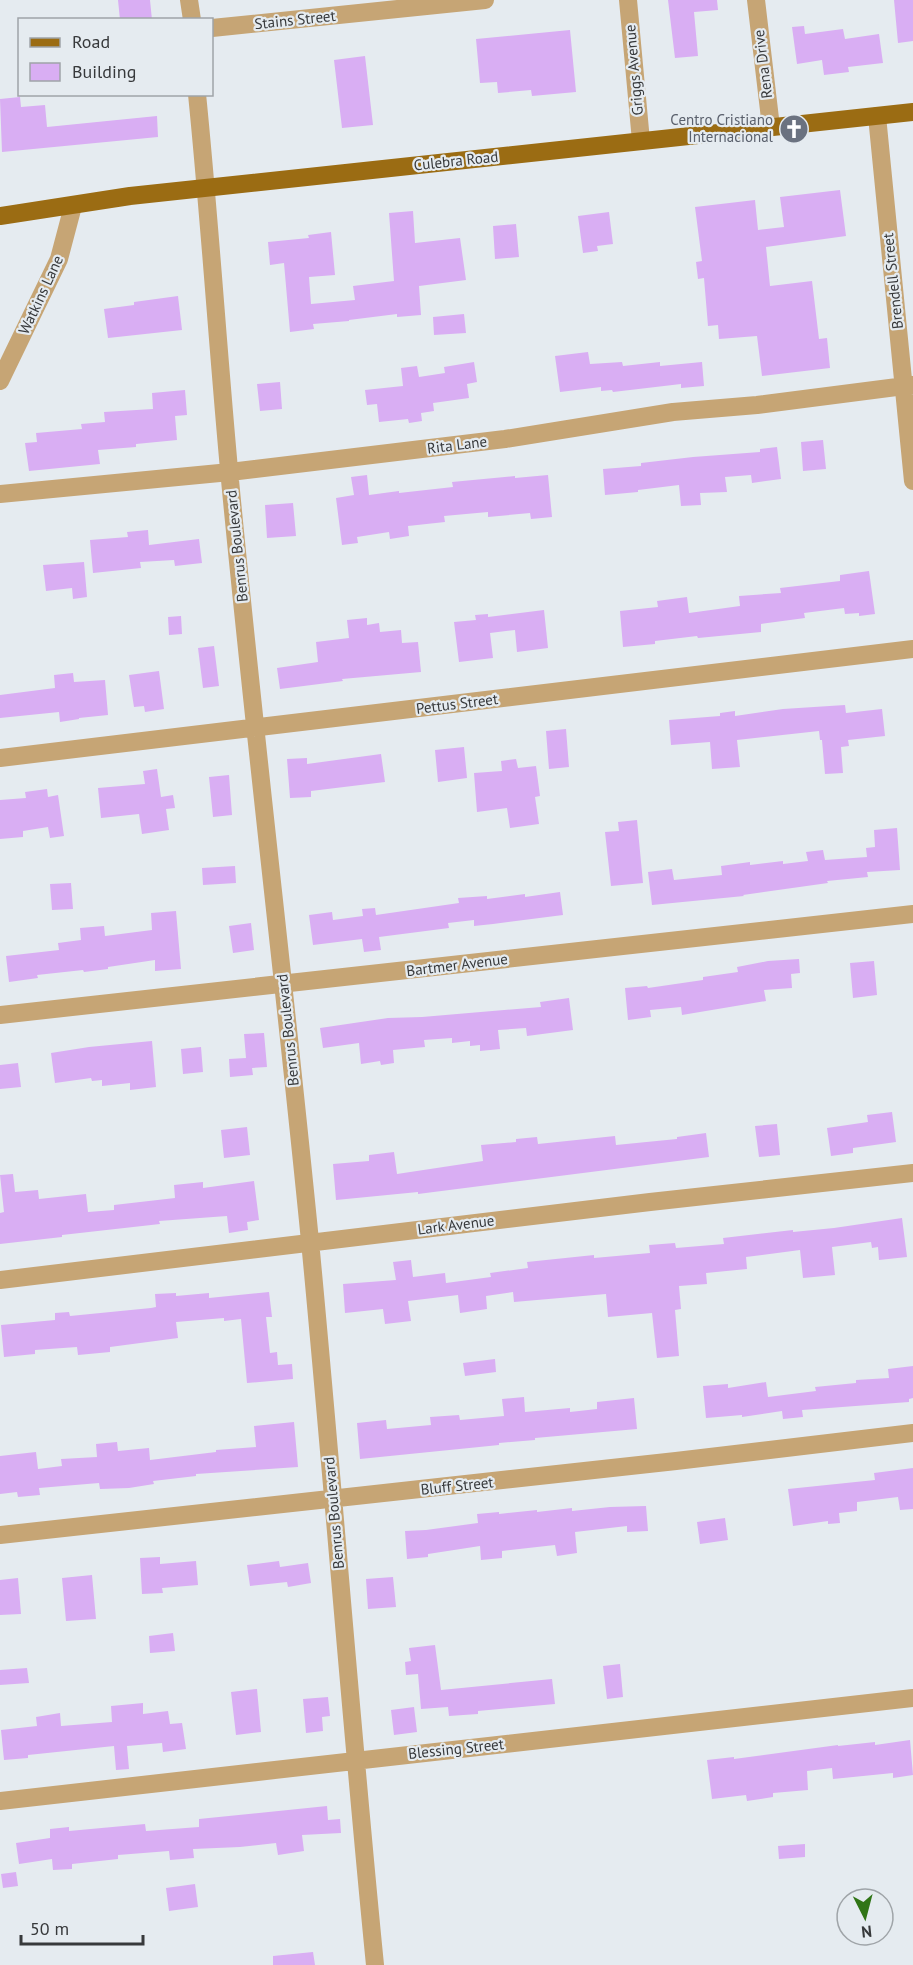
<svg xmlns="http://www.w3.org/2000/svg" width="913" height="1965" viewBox="0 0 913 1965" font-family="'PT Sans',sans-serif">
  <style>
    .building { fill: #d9aef3 }
    .lines { fill: none; stroke-linecap: round; stroke-linejoin: round }
    .minor { stroke: #c6a575; stroke-width: 18 }
    .major { stroke: #9b6c13; stroke-width: 18 }
    .labels { text-anchor: middle; stroke-width: 4.5; stroke-linejoin: round; paint-order: stroke }
    .street-label { font-size: 15px; fill: #37393b; stroke: #e5ebf0 }
    .worship-label { font-size: 15px; fill: #5b616d; stroke: #e5ebf0; text-anchor: end }
  </style>
  <rect width="100%" height="100%" fill="#e5ebf0"/>
  <path class="building" d="M118 0H150L152 20H120Z
    M668 0H717L718 10 694 12 698 56 675 58Z
    M894 0H913V41L898 43Z
    M804 26 805 34 843 29 845 39 879 34 883 63 848 67 849 72 824 75 822 60 797 64 792 27Z
    M570 30 576 92 532 96 531 90 498 93 497 82 480 83 476 39Z
    M365 56 373 125 342 128 334 60Z
    M20 97 21 107 45 105 47 127 157 116 158 137 2 152 0 99Z
    M840 190 846 236 766 247 770 286 812 281 819 339 827 338 830 368 762 376 757 336 719 339 718 325 708 326 704 278 698 279 696 262 702 261 695 207 755 200 758 230 784 227 780 197Z
    M413 211 415 243 460 238 466 280 419 286 421 315 397 317V314L349 320V321L313 324 314 329 290 332 284 263 270 265 268 242 309 238 308 235 331 232 335 275 309 277 311 304 355 300 353 286 394 281 389 213Z
    M609 212 613 244 597 246 598 251 583 253 578 216Z
    M516 224 519 257 495 259 493 226Z
    M178 296 182 330 108 338 104 309 134 305V302Z
    M464 314 466 333 434 335 433 317Z
    M588 352 590 364 622 362 623 366 660 362V366L702 362 704 386 681 388V384L613 392 612 390 601 391V387L560 392 555 356Z
    M474 362 477 382 467 384 469 398 433 403 434 411 421 413 422 421 409 423 408 419 379 422 377 404 367 405 365 390 403 386 401 368 417 366 419 377 445 373 444 367Z
    M280 382 282 409 260 411 257 384Z
    M185 390 187 415 175 416 177 440 136 444V447L98 450 100 464 29 471 25 443 37 442 36 433 82 429 81 424 105 422 104 412 153 409 152 393Z
    M823 440 826 469 803 471 801 442Z
    M777 447 781 479 752 483 751 475 725 477 727 492 700 493 701 505 681 506 679 485 638 490V492L605 495 603 469 641 466V463L693 457 760 452V449Z
    M367 475 369 495 399 491V493L453 487 452 482 515 476V478L548 475 552 517 531 519 530 513 488 517V512L444 516 445 522 408 526 409 536 390 539 389 532 357 537 358 543 342 545 336 498 354 495 351 477Z
    M293 503 296 536 267 538 265 505Z
    M148 530 149 545 199 539 202 563 175 566 174 560 140 562 141 568 93 573 90 540 128 537 127 532Z
    M84 562 87 597 73 599 72 588 46 591 43 565Z
    M869 571 875 614 859 616V613L845 614 844 608 804 613 805 618 761 624V632L698 638 697 636 655 641V644L623 647 620 611 658 607 657 601 687 597 689 613 740 606 739 596 781 593 780 588 840 581V575Z
    M544 610 548 648 517 652 515 630 490 633 493 658 459 662 454 622 476 620 475 615 488 614V617Z
    M181 616 182 634 169 635 168 617Z
    M367 618V625L379 623 380 632 401 630 402 643 418 642 421 672 342 679 343 681 280 689 277 668 318 662 316 642 349 638 347 620Z
    M214 646 219 686 203 688 198 648Z
    M159 671 164 709 145 712 144 706 134 707 129 675Z
    M73 673 74 682 105 680 108 715 79 718V719L60 722 59 712 0 718V695L55 688 54 675Z
    M845 705 846 713 882 709 885 736 848 740 849 746 841 747 843 773 825 774 822 740H820L819 731 737 740 740 767 712 769 710 742 671 745 669 720 720 716V713L735 711V716L783 709Z
    M566 729 569 767 549 769 546 731Z
    M464 747 467 778 438 782 435 750Z
    M381 754 385 782 311 791V797L290 798 287 759 307 758V764Z
    M516 759 518 768 536 766 540 796 535 797 539 824 510 828 507 808 477 812 474 773 502 771 501 761Z
    M157 769 161 797 173 795 175 808 166 809 169 830 142 834 139 814 101 818 98 788 145 784 143 771Z
    M229 775 232 815 213 817 209 777Z
    M47 789 48 797 58 795 64 836 50 838 48 827 23 831V837L0 839V800L26 798 25 792Z
    M637 820 643 883 611 886 605 832 619 831 618 822Z
    M897 828 900 870 867 872 868 877 827 881 828 883 743 895 744 896 652 905 648 872 672 869 674 880 722 875 721 866 750 862V865L783 861V864L808 861 806 852 823 850 825 860 867 857 866 848 875 847 874 830Z
    M235 866 236 883 203 885 202 868Z
    M71 883 73 909 52 910 50 884Z
    M560 892 563 915 493 924 474 926V920L448 923 449 928 379 937 381 950 364 952 362 939 313 945 309 915 332 912 333 920 363 916 362 909 375 908 376 915 459 903 458 898 487 896V899L525 894V897Z
    M176 911 181 969 155 971V960L108 967V969L84 972 83 970 37 975 38 978 9 982 6 956 59 950 58 943 81 940 80 928 104 926 105 936 152 930 151 913Z
    M251 923 254 950 233 953 229 926Z
    M799 959 800 973 791 974 792 988 764 990 766 1001 682 1015 681 1007 650 1010 651 1017 628 1020 625 988 647 986 648 988 703 980V977L738 972 737 967 768 961Z
    M874 961 877 995 853 998 850 963Z
    M569 998 573 1030 527 1036 526 1028 498 1030 500 1049 480 1051V1045L470 1046V1041L452 1043V1038L424 1040 425 1047 393 1050 394 1063 381 1065 380 1061 361 1064 359 1043 323 1048 320 1028 388 1018 422 1017 541 1007 540 1002Z
    M264 1033 267 1067 252 1068 253 1075 230 1077 229 1059 246 1058 244 1034Z
    M152 1041 156 1087 130 1090V1083L102 1086V1080L92 1081 91 1078 55 1083 51 1053 89 1047Z
    M201 1047 203 1072 183 1074 181 1049Z
    M18 1063 21 1087 0 1089V1065Z
    M892 1112 896 1142 853 1148V1153L831 1156 827 1128 868 1122 867 1115Z
    M777 1124 780 1155 759 1157 755 1126Z
    M247 1127 250 1155 224 1158 221 1130Z
    M706 1133 709 1157 418 1194V1192L336 1200 333 1164 369 1161V1155L394 1152 397 1174 483 1161 481 1145 516 1142V1139L537 1137 538 1144 615 1136 616 1145 677 1139V1137Z
    M13 1174 15 1192 38 1190 39 1199 86 1194 88 1212 114 1210V1205L175 1198 174 1185 203 1182V1188L254 1181 259 1220 247 1222 248 1230 229 1233 227 1216 159 1221 160 1224 62 1235V1237L0 1244V1213L4 1212 0 1175Z
    M902 1218 907 1257 879 1260 878 1247 872 1248 871 1242 832 1247 835 1275 803 1278 800 1250 746 1257 747 1269 706 1273 707 1284 679 1286 681 1309 675 1310 679 1356 657 1358 652 1313 608 1317 606 1294 514 1302 513 1292 486 1296 487 1309 460 1313 458 1295 408 1301 411 1321 385 1324 383 1309 345 1313 343 1284 396 1280 393 1262 411 1260 413 1277 445 1273 446 1283 491 1277 490 1273 528 1268 527 1262 594 1255V1258L650 1253 649 1245 675 1243 676 1248 724 1244 723 1238 793 1230V1232L834 1228Z
    M269 1292 272 1317H266L270 1353 277 1352 278 1365 292 1364 293 1379 247 1383 241 1319 224 1321V1318L176 1322 178 1338 110 1347V1352L78 1355 77 1347 35 1350V1354L4 1357 1 1325 55 1320V1313L69 1312 70 1316 151 1308 156 1307 155 1294 176 1293V1296L209 1293V1298Z
    M495 1359 496 1372 465 1376 463 1363Z
    M913 1366V1398L909 1399V1402L802 1410 803 1417 783 1419 782 1411 742 1417V1415L706 1418 703 1386 728 1384V1388L766 1382 768 1397 816 1391 815 1387 856 1383V1380L889 1378 888 1369Z
    M524 1397 525 1412 570 1408V1412L597 1409V1402L634 1398 637 1429 535 1438V1440L499 1443V1445L360 1459 357 1423 386 1420 387 1429 431 1425 430 1417 459 1415 460 1420 504 1416 502 1399Z
    M294 1422 298 1467 196 1474V1476L153 1481 154 1484 129 1488 100 1489 99 1483 39 1488 40 1495 18 1497 17 1492 0 1494V1456L36 1452 38 1469 62 1466 61 1459 97 1457 96 1444 117 1442 118 1451 149 1448 150 1460 216 1452V1450L256 1447 254 1426Z
    M913 1468V1509L900 1510 898 1497 857 1502V1511L839 1513 840 1523 828 1524V1521L793 1526 788 1489 875 1480 874 1473Z
    M646 1506 648 1531 627 1532V1526L575 1532 577 1553 557 1556 555 1545 502 1551V1558L481 1560 480 1546 428 1554V1557L407 1559 405 1531 426 1530 478 1523 477 1514 499 1512V1514L537 1510V1512L572 1508V1511L610 1507Z
    M725 1518 728 1540 700 1544 697 1522Z
    M160 1557V1564L196 1561 198 1585 162 1588 163 1593 142 1594 140 1558Z
    M279 1561 280 1567 308 1563 311 1583 288 1587 287 1582 250 1586 247 1565Z
    M92 1575 96 1619 66 1621 62 1578Z
    M393 1577 396 1607 368 1609 366 1579Z
    M18 1578 21 1614 0 1615V1580Z
    M173 1633 175 1651 150 1653 149 1636Z
    M435 1645 441 1690 552 1679 555 1704 478 1711V1714L449 1716 448 1707 421 1709 418 1674 406 1675 405 1662 411 1661 409 1648Z
    M620 1664 623 1697 607 1699 603 1666Z
    M27 1668 29 1683 0 1685V1670Z
    M257 1689 261 1732 236 1735 231 1692Z
    M328 1697 330 1716 322 1717 323 1731 306 1733 303 1699Z
    M143 1703V1714L168 1711 170 1724 182 1723 186 1749 163 1752 162 1743 127 1746 129 1769 116 1770 114 1746 28 1755V1758L4 1760 1 1730 37 1726 36 1717 60 1713 61 1726 112 1722 111 1706Z
    M414 1707 417 1732 394 1735 391 1710Z
    M910 1740 913 1775 893 1778V1773L833 1779 832 1768 807 1771 808 1790 773 1793V1797L747 1801 746 1795 712 1799 707 1760 734 1757V1759L838 1745V1746L875 1742V1745Z
    M327 1806 328 1820 340 1819 341 1833 302 1835 304 1851 278 1855 276 1843 240 1847 193 1849 194 1858 170 1860 169 1851 118 1855V1859L72 1864V1869L53 1870 52 1859 19 1864 16 1843 50 1838V1829L69 1827V1831L145 1824 146 1831 199 1827V1819Z
    M805 1844V1857L779 1859 778 1846Z
    M16 1872 18 1886 3 1888 1 1874Z
    M195 1884 198 1907 169 1911 166 1888Z
    M313 1952 315 1965H273V1956Z"/>
  <g class="lines">
    <path class="minor" d="M189 0 192 20
      M628 0 641 141
      M756 0 771 127
      M212 28 485 0
      M197 94C210 223 218 352 230 480 254 734 285 987 310 1241 333 1482 351 1724 375 1965
      M877 116 913 481
      M0 381 59 259 73 206
      M0 494 230 472 505 439 673 412 757 405 913 385
      M0 758 913 649
      M0 1015C305 983 609 947 913 914
      M0 1280 650 1202 913 1173
      M0 1535 676 1461 913 1433
      M0 1801 913 1698"/>
    <path class="major" d="M0 216 130 196 913 112"/>
  </g>
  <defs>
    <g id="church-disc" transform="scale(1.5)"><circle r="9.5" fill="#6b7280" stroke="#e5ebf0"/><path d="M-1.2-6h2.4v3.5h3.3v2.4h-3.3V6h-2.4V-.1h-3.3v-2.4h3.3Z" fill="#fff"/></g>
  </defs>
  <g fill-rule="evenodd">
    <use href="#church-disc" x="794" y="129"/>
  </g>
  <g class="labels">
    <g class="street-label">
      <text transform="translate(295 20) rotate(-6)" y="5">Stains Street</text>
      <text transform="translate(763 64) rotate(-97)" y="5">Rena Drive</text>
      <text transform="translate(634 70) rotate(-95)" y="5">Griggs Avenue</text>
      <text transform="translate(456 161) rotate(-6)" y="5">Culebra Road</text>
      <text transform="translate(893 281) rotate(-96)" y="5">Brendell Street</text>
      <text transform="translate(41 295) rotate(-65)" y="5">Watkins Lane</text>
      <text transform="translate(457 445) rotate(-7)" y="5">Rita Lane</text>
      <text transform="translate(237 546) rotate(-96)" y="5">Benrus Boulevard</text>
      <text transform="translate(457 704) rotate(-7)" y="5">Pettus Street</text>
      <text transform="translate(457 965) rotate(-7)" y="5">Bartmer Avenue</text>
      <text transform="translate(288 1030) rotate(-96)" y="5">Benrus Boulevard</text>
      <text transform="translate(456 1225) rotate(-7)" y="5">Lark Avenue</text>
      <text transform="translate(457 1486) rotate(-6)" y="5">Bluff Street</text>
      <text transform="translate(334 1513) rotate(-95)" y="5">Benrus Boulevard</text>
      <text transform="translate(456 1749) rotate(-6)" y="5">Blessing Street</text>
    </g>
    <g class="worship-label">
      <text x="773" y="125">Centro Cristiano<tspan x="773" dy="17">Internacional</tspan></text>
    </g>
  </g>
  <rect x="18" y="18" width="195" height="78" fill="#e5ebf0" stroke="#9fa4a8" stroke-width="1.5"/>
  <rect x="30" y="38" width="30" height="9" fill="#9b6c13" stroke="#9fa4a8" stroke-width="1.5"/>
  <text x="72" y="48" font-size="18" fill="#37393b">Road</text>
  <rect x="30" y="63" width="30" height="18" fill="#d9aef3" stroke="#9fa4a8" stroke-width="1.5"/>
  <text x="72" y="78" font-size="18" fill="#37393b">Building</text>
  <g transform="translate(865 1917) rotate(174)"><circle r="28" fill="#e5ebf0" stroke="#9fa4a8" stroke-width="1.5"/>
  <path d="M0-4.5L10 22L0 15L-10 22Z" fill="#307516"/>
  <text y="-9" font-size="16" font-weight="bold" text-anchor="middle" fill="#37393b">N</text>
  </g>
  <path d="M21 1935v9h122v-9" fill="none" stroke="#37393b" stroke-width="3"/>
  <text x="30" y="1935" font-size="18" fill="#37393b" stroke="#e5ebf0" stroke-width="4.5" paint-order="stroke">50 m</text>
</svg>
